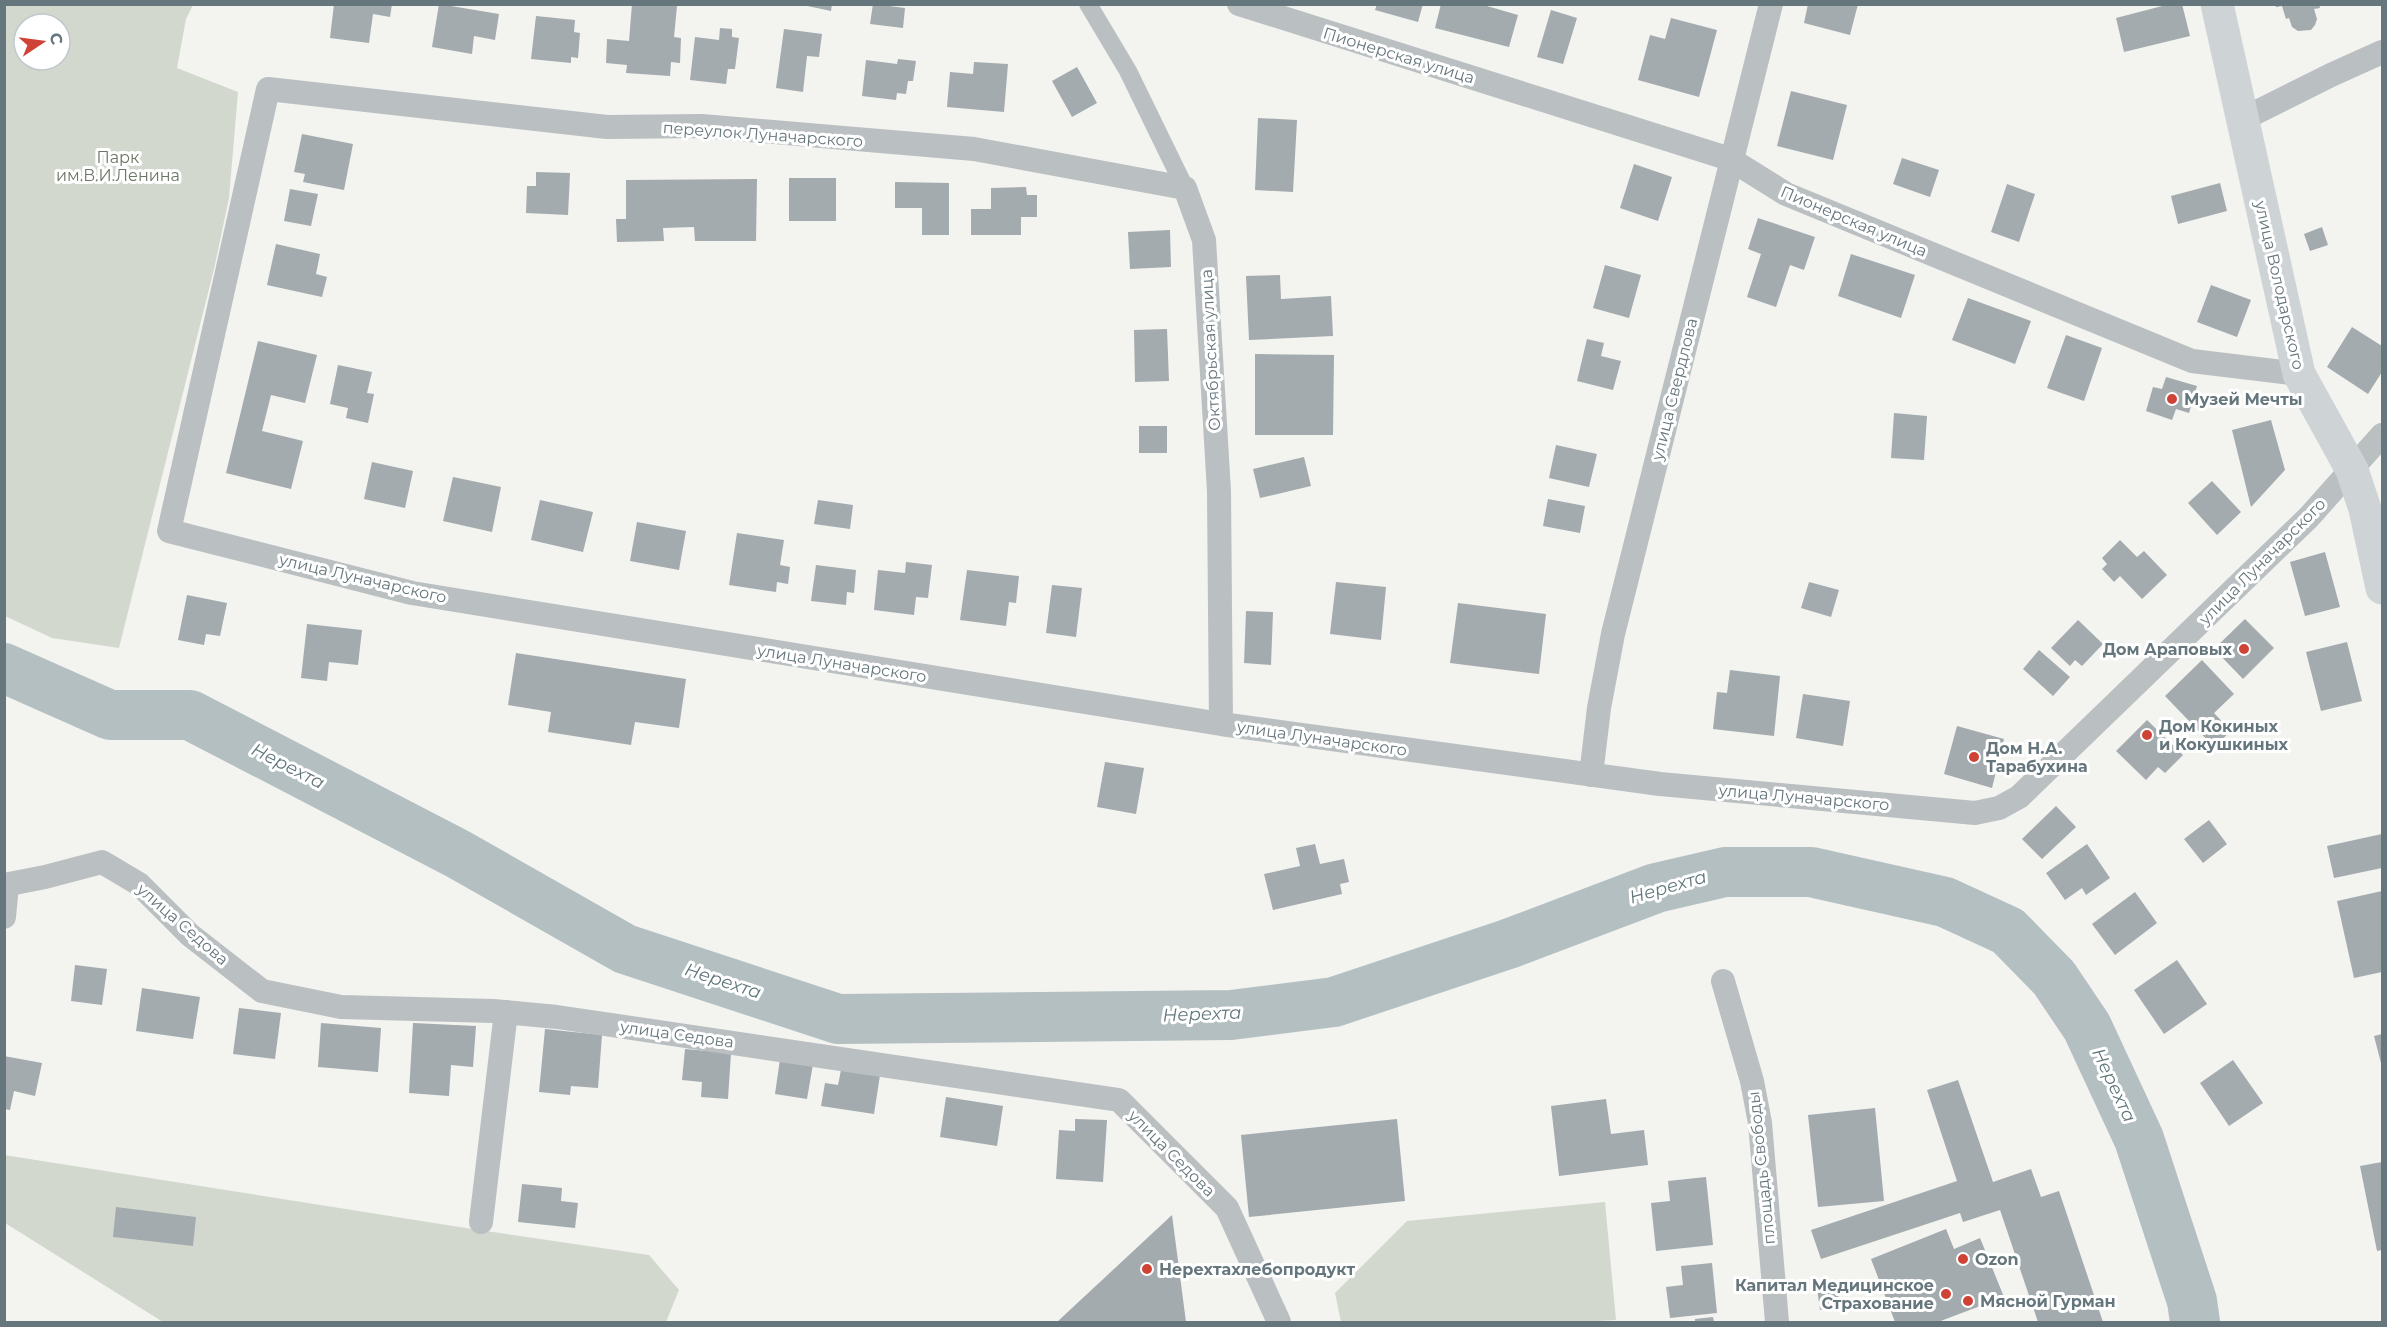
<svg xmlns="http://www.w3.org/2000/svg" width="2387" height="1327" viewBox="0 0 2387 1327" font-family="Montserrat,sans-serif">
  <style>
    .green { fill: #d3d8cf; fill-rule: evenodd }
    .lines { fill: none; stroke-linecap: round; stroke-linejoin: round }
    .river { stroke: #b3bfc1; stroke-width: 50 }
    .building { fill: #a3abae }
    .pedestrian { stroke: #babfc1; stroke-width: 18 }
    .minor { stroke: #babfc1; stroke-width: 24 }
    .secondary { stroke: #ced4d6; stroke-width: 33 }
    .poi-dot { fill: #ce4335; stroke: #fff; stroke-width: 2 }
    .labels { text-anchor: middle; stroke-width: 6; stroke-linejoin: round; paint-order: stroke }
    .street-label { font-size: 16px; fill: #66767d; stroke: #fff }
    .park-label { font-size: 16px; fill: #6a7564; stroke: #fff }
    .poi-label { font-size: 16px; font-weight: bold; fill: #66767d; stroke: #fff; text-anchor: start }
    .water-label { font-size: 18px; font-style: italic; fill: #61777b; stroke: #fff }
  </style>
  <rect width="100%" height="100%" fill="#f3f3f0"/>
  <path class="green" d="M4 5H193L186 19 177 68 238 92 229 198 214 269 119 648 52 638 5 616ZM24 24H60V60H24Z
    M4 1155 453 1226 649 1255 679 1290 666 1322H163L5 1223Z
    M1605 1202 1616 1320 1579 1322H1341L1335 1293 1407 1221Z"/>
  <g class="lines">
    <path class="river" d="M4 668 110 715H190L458 854 625 949 838 1019 1231 1015 1334 1002 1508 944 1656 888 1725 872H1811L1945 902 2008 931 2054 978 2087 1027 2139 1139 2192 1301 2195 1322"/>
  </g>
  <path class="building" d="M334 4 370 5 392 4 390 17 373 14 369 43 330 38Z
    M439 4 499 14 495 40 474 36 472 54 432 47Z
    M632 4 677 6 674 37 681 38 680 63 671 62 670 76 626 73 627 65 606 63 607 39 629 41Z
    M798 4H832L831 11Z
    M873 4 905 8 903 28 870 24Z
    M1377 4H1423L1418 22 1375 10Z
    M1441 4H1480L1518 15 1509 47 1435 28Z
    M1808 4H1858L1850 35 1804 23Z
    M2170 4H2182L2190 36 2124 52 2116 18Z
    M2275 4H2319L2320 8 2314 9 2317 19 2315 25 2311 30 2298 31 2292 27 2289 18 2286 19 2282 6 2276 7Z
    M1551 10 1577 18 1563 64 1537 57Z
    M536 16 575 20 574 32 580 33 578 58 571 57V63L531 59Z
    M1671 18 1717 30 1699 97 1638 80 1650 35 1665 39Z
    M720 28 732 29V37L739 38 735 69H728L726 84 690 80 695 37 719 40Z
    M784 29 822 34 819 57 807 56 803 92 776 88Z
    M898 59 916 61 913 81H908L906 94 897 93 896 100 862 96 866 60 897 64Z
    M974 62 1008 64 1004 112 947 107 950 72 973 74Z
    M1077 67 1097 103 1072 117 1052 81Z
    M1791 91 1847 105 1833 160 1777 146Z
    M1258 118 1297 120 1293 192 1255 190Z
    M302 134 353 144 344 190 303 182 305 174 294 172Z
    M1902 158 1939 170 1930 197 1893 184Z
    M1634 164 1672 177 1658 221 1620 208Z
    M536 172 570 173 568 215 526 213 527 186H536Z
    M789 178H836V221H789Z
    M757 179 756 241H695L694 227 663 228 664 241 617 242 616 219H626V180Z
    M895 182 949 183V235H922V208H895Z
    M2220 183 2227 211 2178 224 2171 196Z
    M2007 184 2035 194 2019 242 1991 232Z
    M1026 187 1027 195H1037V217H1021V235H971V209H991V188Z
    M290 189 318 194 311 226 284 221Z
    M1758 218 1815 237 1804 270 1790 265 1776 307 1747 297 1761 254 1748 249Z
    M2322 227 2328 245 2310 251 2304 234Z
    M1170 230 1171 267 1130 269 1128 232Z
    M276 244 320 254 316 274 327 277 322 297 267 285Z
    M1851 254 1915 275 1901 318 1838 296Z
    M1605 265 1641 275 1629 318 1593 308Z
    M1280 275 1281 299 1331 296 1333 336 1249 340 1246 276Z
    M2211 285 2251 300 2237 337 2197 322Z
    M1968 298 2031 321 2015 364 1952 340Z
    M2352 327 2382 346V372L2368 394 2327 367Z
    M1167 329 1169 381 1135 382 1134 330Z
    M2066 335 2102 348 2084 401 2047 388Z
    M1587 339 1604 343 1601 356 1621 361 1613 390 1577 381Z
    M258 341 317 355 305 403 271 395 262 431 303 441 291 489 226 473Z
    M1255 354 1334 355 1333 435H1255Z
    M338 365 372 372 367 393 374 394 368 423 346 418 348 408 330 404Z
    M2166 377 2197 386 2189 413 2176 409 2172 420 2146 411 2153 387 2162 389Z
    M1894 413 1927 416 1924 460 1891 458Z
    M2271 420 2285 470 2251 507 2232 430Z
    M1139 426H1167V453H1139Z
    M1556 445 1597 454 1589 487 1549 478Z
    M1304 457 1311 486 1260 498 1253 469Z
    M372 462 413 471 405 508 364 499Z
    M453 477 501 487 492 532 443 521Z
    M2212 481 2241 512 2217 535 2188 503Z
    M1548 499 1585 506 1580 533 1543 526Z
    M540 500 593 512 583 552 531 540Z
    M818 500 853 505 850 529 814 524Z
    M637 522 686 531 679 570 630 561Z
    M737 533 784 540 780 565 790 567 788 584 777 582 776 592 729 585Z
    M2120 540 2137 557 2144 551 2167 575 2142 599 2120 576 2114 582 2102 569 2107 564 2102 558Z
    M2325 552 2340 607 2305 616 2290 562Z
    M906 562 932 565 928 598 916 597 914 615 874 610 878 570 905 573Z
    M816 565 856 570 854 593 847 592 846 605 811 601Z
    M967 570 1019 576 1016 603 1009 602 1006 626 960 620Z
    M1336 582 1386 587 1381 640 1330 634Z
    M1809 582 1839 590 1831 617 1801 608Z
    M1052 585 1082 588 1076 637 1046 633Z
    M187 595 227 603 220 636 206 634 204 645 178 640Z
    M1458 603 1546 614 1539 674 1450 663Z
    M1246 611 1273 612 1271 665 1244 663Z
    M2245 619 2274 648 2243 679 2214 649Z
    M2078 620 2103 644 2082 666 2075 660 2070 666 2051 648Z
    M307 624 362 630 358 665 329 662 327 681 301 678Z
    M2347 642 2362 701 2321 711 2306 652Z
    M2039 650 2070 677 2053 696 2023 669Z
    M516 653 686 679 679 728 635 722 631 745 548 732 551 712 508 705Z
    M2202 660 2234 694 2214 713 2231 731 2214 747 2165 696Z
    M1730 670 1780 676 1774 736 1713 729 1717 692 1727 693Z
    M1803 694 1850 701 1843 746 1796 738Z
    M2147 720 2183 755 2165 773 2158 767 2146 780 2116 751Z
    M1957 726 2004 739 1992 788 1944 774Z
    M1105 762 1144 768 1136 814 1097 807Z
    M2056 806 2076 827 2042 859 2022 839Z
    M2209 820 2227 844 2203 863 2184 839Z
    M2382 834V868L2334 878 2327 846Z
    M1315 844 1320 864 1344 859 1349 882 1340 884 1342 894 1273 910 1264 874 1300 866 1296 848Z
    M2087 844 2110 878 2086 895 2082 888 2065 900 2046 873Z
    M2382 891V972L2354 978 2337 901Z
    M2135 892 2157 923 2115 955 2092 924Z
    M2177 960 2207 1004 2164 1034 2134 990Z
    M75 965 107 969 102 1005 71 1001Z
    M142 988 200 997 193 1039 136 1031Z
    M239 1008 281 1013 275 1059 233 1054Z
    M321 1023 381 1028 378 1072 318 1067Z
    M413 1023 476 1026 473 1067 451 1065 449 1096 409 1093Z
    M545 1029 602 1035 598 1088 571 1086 570 1095 539 1092Z
    M2382 1034V1067L2374 1036Z
    M685 1049 731 1053 728 1099 701 1097 702 1082 682 1080Z
    M4 1056 42 1063 35 1096 14 1091 10 1110 4 1109Z
    M780 1059 813 1064 807 1099 775 1094Z
    M2233 1060 2263 1103 2229 1126 2200 1083Z
    M841 1070 880 1075 874 1114 821 1106 825 1083 838 1085Z
    M1958 1080 1993 1182 2031 1169 2041 1197 2059 1191 2103 1322H2038L2000 1210 1963 1222 1960 1213 1821 1259 1811 1230 1957 1181 1927 1090Z
    M946 1097 1003 1106 997 1146 940 1137Z
    M1606 1099 1611 1134 1644 1130 1648 1165 1559 1176 1551 1106Z
    M1875 1108 1884 1201 1818 1207 1808 1115Z
    M1075 1119 1107 1120 1103 1182 1056 1179 1059 1130 1075 1131Z
    M1397 1119 1405 1201 1249 1217 1241 1135Z
    M2382 1162V1250L2377 1251 2360 1166Z
    M1706 1177 1713 1245 1656 1251 1651 1203 1670 1201 1668 1181Z
    M522 1184 562 1188 561 1201 578 1203 575 1228 518 1222Z
    M116 1207 196 1217 193 1246 113 1237Z
    M1172 1215 1186 1322H1057Z
    M1946 1229 1954 1249 1980 1238 2004 1297 1938 1322H1895L1871 1259Z
    M1712 1263 1717 1313 1670 1318 1666 1287 1683 1285 1681 1266Z
    M1837 1286 1840 1307 1820 1310 1817 1288Z
    M1713 1317 1714 1322H1695V1319Z"/>
  <g class="lines">
    <path class="pedestrian" d="M1088 4 1128 71 1185 188"/>
    <path class="minor" d="M1239 4 1730 159 1786 194 2192 361 2299 374
      M2243 119 2331 75 2382 52
      M1221 724 1219 491 1204 240 1185 188 974 149 702 126 607 127 268 89 169 531 412 593 1221 724 1660 784 1975 813 1999 808 2019 797 2309 517 2382 435
      M1591 775 1599 708 1613 634 1771 4
      M4 885 45 877 102 862 139 884 190 935 262 991 341 1007 493 1011 557 1017 1119 1100 1227 1208 1279 1322
      M4 917 7 885
      M1723 981 1752 1081 1760 1123 1777 1322
      M481 1222 506 1012"/>
    <path class="secondary" d="M2217 4 2299 374 2352 470 2365 509 2382 588"/>
  </g>
  <g class="poi-dot">
    <circle cx="2172" cy="399" r="6"/>
    <circle cx="2244" cy="649" r="6"/>
    <circle cx="2147" cy="735" r="6"/>
    <circle cx="1974" cy="757" r="6"/>
    <circle cx="1963" cy="1259" r="6"/>
    <circle cx="1147" cy="1269" r="6"/>
    <circle cx="1946" cy="1294" r="6"/>
    <circle cx="1968" cy="1301" r="6"/>
  </g>
  <g class="labels">
    <g class="street-label">
      <text transform="translate(1399 55) rotate(17)" y="6">Пионерская улица</text>
      <text transform="translate(763 134) rotate(4)" y="6">переулок Луначарского</text>
      <text transform="translate(1854 221) rotate(23)" y="6">Пионерская улица</text>
      <text transform="translate(2280 285) rotate(77)" y="6">улица Володарского</text>
      <text transform="translate(1210 350) rotate(-93)" y="6">Октябрьская улица</text>
      <text transform="translate(1674 389) rotate(-76)" y="6">улица Свердлова</text>
      <text transform="translate(2262 561) rotate(-45)" y="6">улица Луначарского</text>
      <text transform="translate(363 578) rotate(13)" y="6">улица Луначарского</text>
      <text transform="translate(842 663) rotate(9)" y="6">улица Луначарского</text>
      <text transform="translate(1322 738) rotate(8)" y="6">улица Луначарского</text>
      <text transform="translate(1804 797) rotate(5)" y="6">улица Луначарского</text>
      <text transform="translate(183 924) rotate(41)" y="6">улица Седова</text>
      <text transform="translate(677 1034) rotate(8)" y="6">улица Седова</text>
      <text transform="translate(1172 1153) rotate(45)" y="6">улица Седова</text>
      <text transform="translate(1761 1168) rotate(-96)" y="6">площадь Свободы</text>
    </g>
    <g class="park-label">
      <text x="118" y="163">Парк<tspan x="118" dy="18">им.В.И.Ленина</tspan></text>
    </g>
    <g class="poi-label">
      <text x="2184" y="405">Музей Мечты</text>
      <text x="2232" y="655" text-anchor="end">Дом Араповых</text>
      <text x="2159" y="732">Дом Кокиных<tspan x="2159" dy="18">и Кокушкиных</tspan></text>
      <text x="1986" y="754">Дом Н.А.<tspan x="1986" dy="18">Тарабухина</tspan></text>
      <text x="1975" y="1265">Ozon</text>
      <text x="1159" y="1275">Нерехтахлебопродукт</text>
      <text x="1934" y="1291" text-anchor="end">Капитал Медицинское<tspan x="1934" dy="18">Страхование</tspan></text>
      <text x="1980" y="1307">Мясной Гурман</text>
    </g>
    <g class="water-label">
      <text transform="translate(288 766) rotate(27)" y="6">Нерехта</text>
      <text transform="translate(1668 887) rotate(-16)" y="6">Нерехта</text>
      <text transform="translate(723 981) rotate(18)" y="6">Нерехта</text>
      <text transform="translate(1202 1014) rotate(-2)" y="6">Нерехта</text>
      <text transform="translate(2114 1085) rotate(65)" y="6">Нерехта</text>
    </g>
  </g>
  <rect width="2387" height="1327" fill="none" stroke="#66767d" stroke-width="12"/>
  <g transform="translate(42 42) rotate(77)"><circle r="28" fill="#ffffff" stroke="#c2c8cb" stroke-width="1.5"/>
  <path d="M0-4.5L10 22L0 15L-10 22Z" fill="#ce4335"/>
  <text y="-9" font-size="16" font-weight="bold" text-anchor="middle" fill="#66767d">С</text>
  </g>
</svg>
